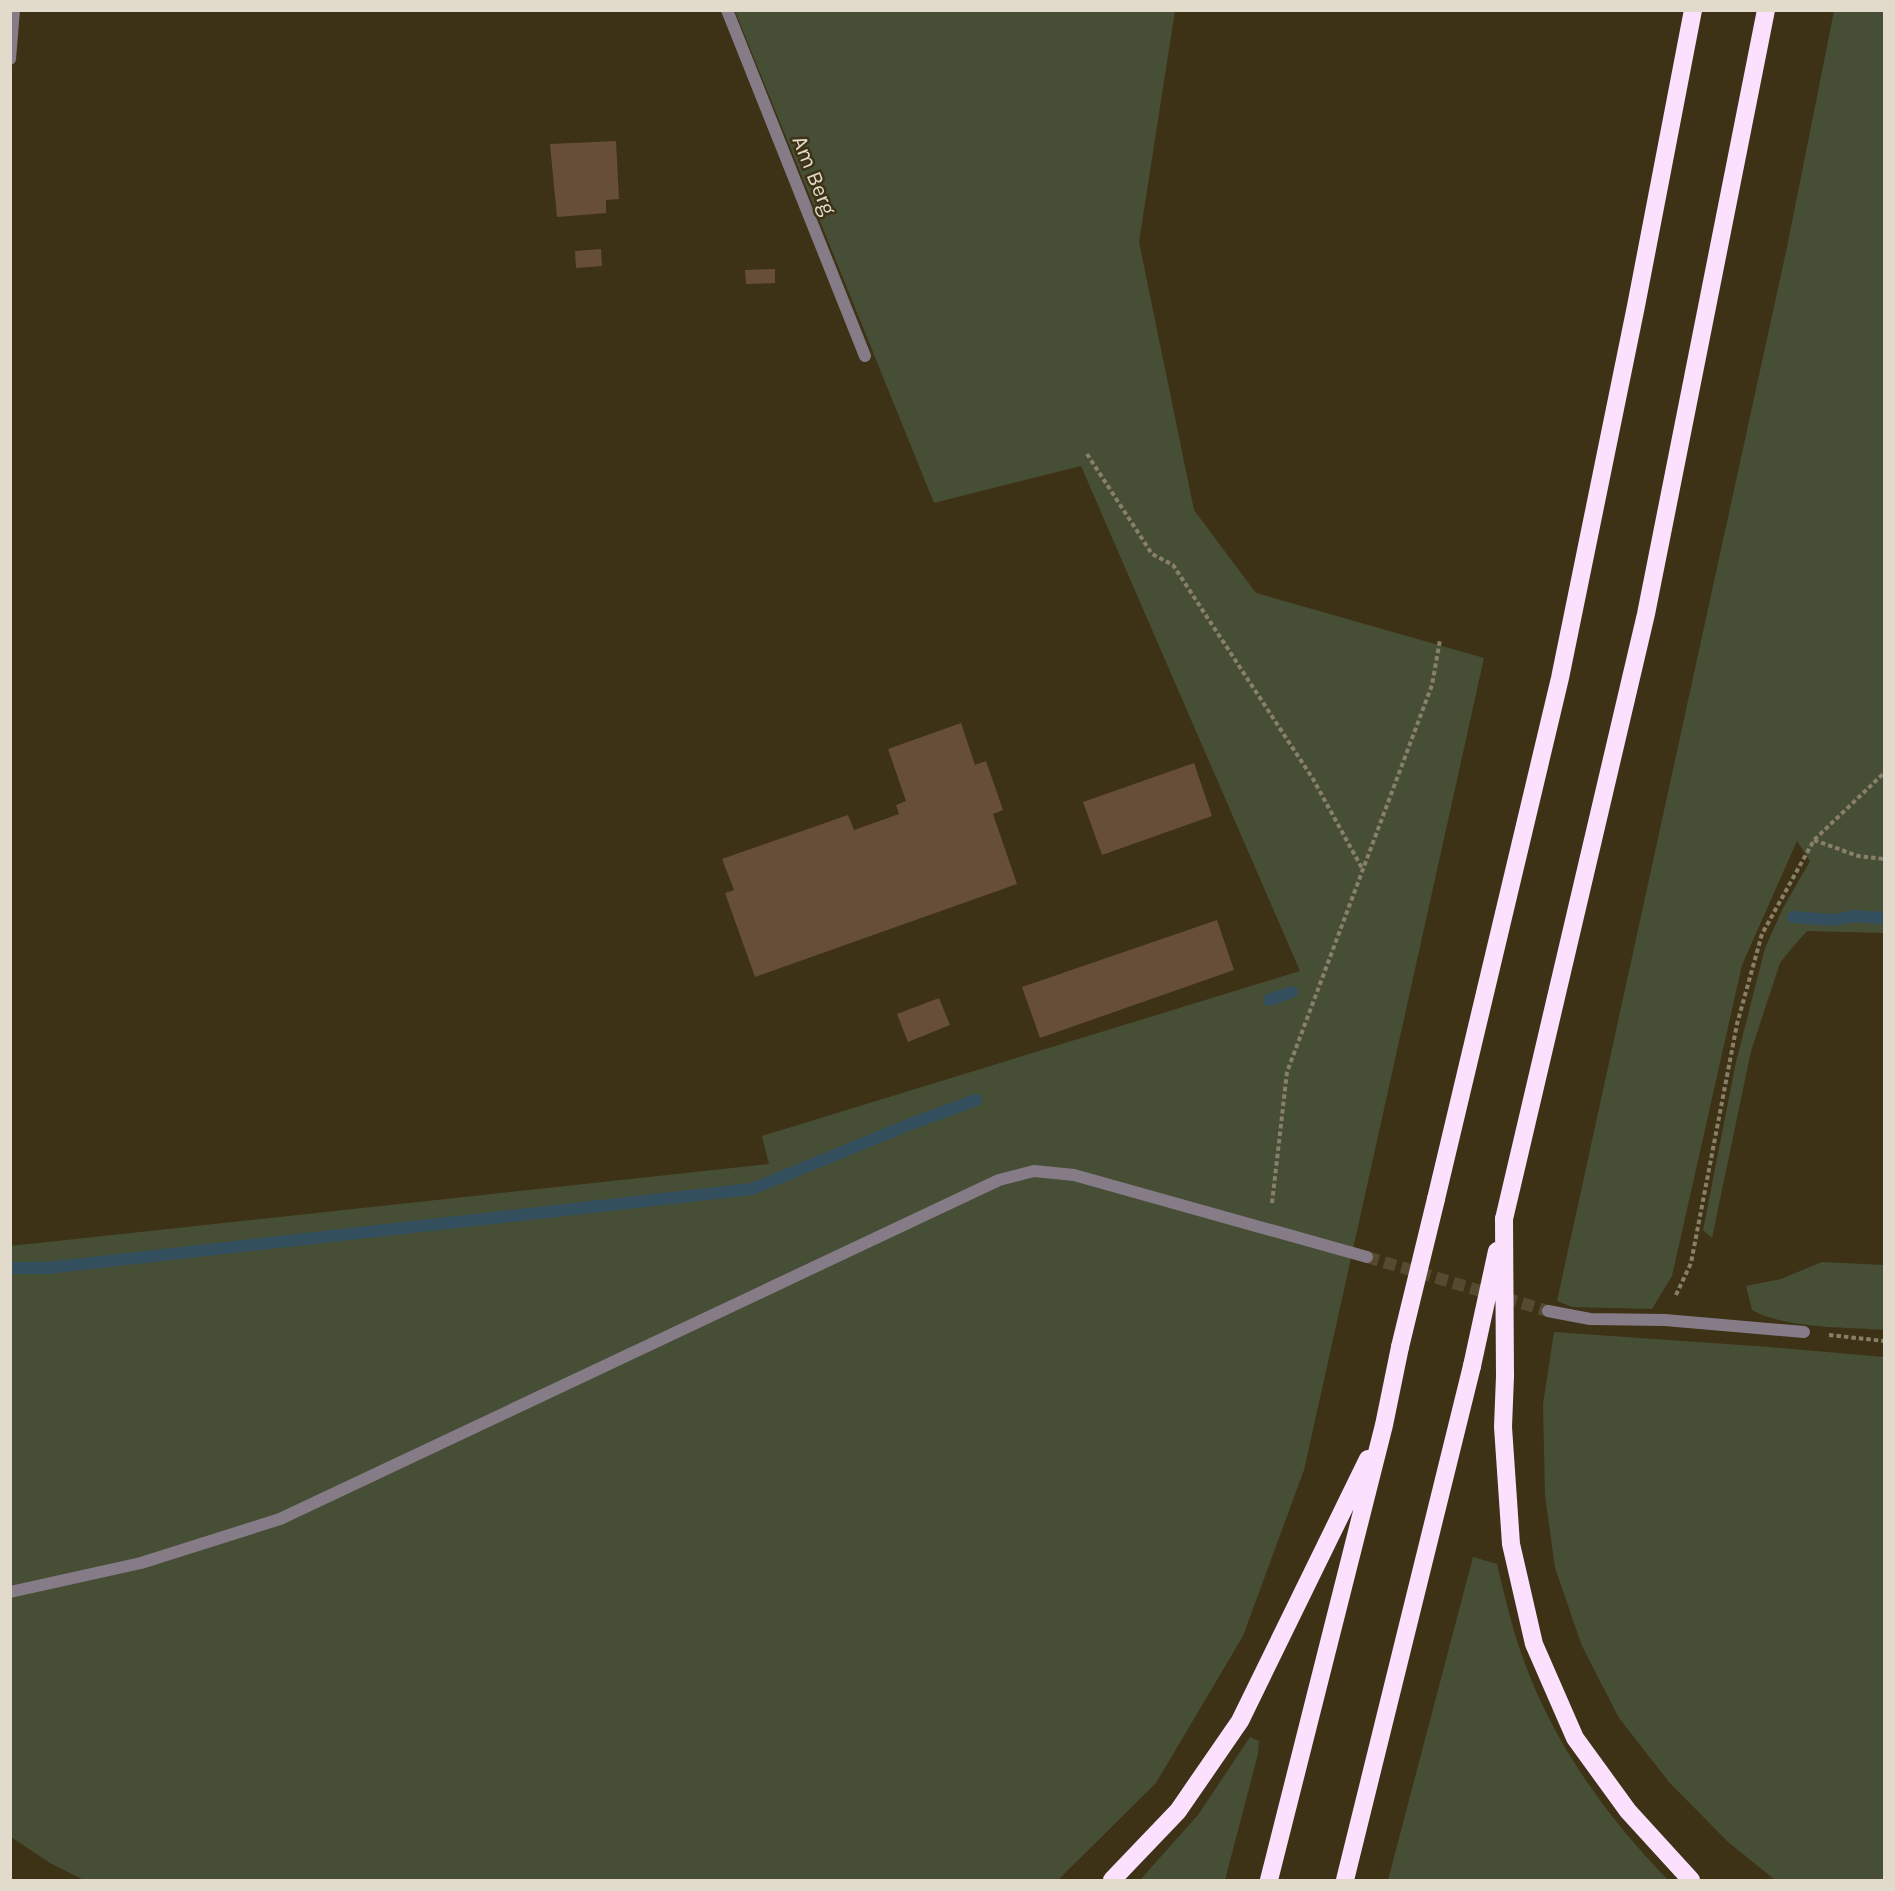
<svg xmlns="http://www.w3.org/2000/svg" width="1895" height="1891" viewBox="0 0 1895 1891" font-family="Karla,sans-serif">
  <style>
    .green { fill: #474e36 }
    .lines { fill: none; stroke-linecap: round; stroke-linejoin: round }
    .stream { stroke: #334f5d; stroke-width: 12 }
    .building { fill: #674e38 }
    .street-tunnel { stroke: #564b30; stroke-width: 12; stroke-dasharray: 12 6; stroke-linecap: butt }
    .path { stroke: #898069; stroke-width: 4; stroke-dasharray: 4.5 3; stroke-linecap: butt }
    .street { stroke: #867c87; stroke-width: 12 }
    .highway { stroke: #fbe1fe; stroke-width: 18 }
    .highway-bridge { stroke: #fbe1fe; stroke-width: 18 }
    .labels { text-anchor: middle; stroke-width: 5; stroke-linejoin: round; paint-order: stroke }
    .street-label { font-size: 22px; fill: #e2dbcb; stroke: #3d3215 }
  </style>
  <rect width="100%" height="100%" fill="#3d3215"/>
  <path class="green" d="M735 11H1175L1139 242 1194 510 1256 593 1484 658 1304 1470 1243 1636 1156 1783 1058 1880H84L50 1863 11 1837 10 1246 769 1164 762 1136 1300 971 1081 466 934 503Z
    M1834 11H1884V933L1807 931 1791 949 1780 963 1751 1051 1712 1238 1703 1230 1736 1062 1765 948 1783 908 1810 861 1797 841 1742 965 1672 1276 1652 1309 1572 1307 1557 1301 1787 247Z
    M1822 1262 1884 1265V1330C1846 1327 1786 1329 1752 1310L1746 1286 1781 1279Z
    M1554 1332 1770 1347 1884 1357V1880H1775L1727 1841 1669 1782 1619 1718 1582 1646 1555 1568 1545 1495 1543 1404Z
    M1473 1557 1497 1564C1505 1597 1512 1629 1524 1661 1554 1744 1607 1817 1668 1880H1388Z
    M1250 1737 1259 1741 1258 1754 1225 1880H1140L1198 1815Z"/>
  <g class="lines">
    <path class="stream" d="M1793 917 1834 920 1853 916 1884 918
      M1269 1000 1292 992
      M10 1268H47L752 1189 908 1125 976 1100"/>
  </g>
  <path class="building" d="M616 141 619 199 606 200V213L557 217 550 144Z
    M601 249 602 266 576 268 575 251Z
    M775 269V283L746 284 745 270Z
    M961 723 975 765 986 761 1003 810 993 814 1017 884 755 977 725 893 734 890 722 859 848 815 854 830 899 814 896 805 906 801 888 749Z
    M1194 763 1212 816 1102 855 1083 802Z
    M1217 920 1234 970 1040 1038 1022 987Z
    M939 998 950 1025 908 1042 897 1014Z"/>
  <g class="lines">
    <path class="street-tunnel" d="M1367 1257 1548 1311"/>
    <path class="path" d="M1087 454 1152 554 1173 565 1313 779 1363 870
      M1814 840 1858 856 1884 859
      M1272 1203 1287 1072 1432 685 1440 640
      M1676 1295 1691 1263 1737 1024 1762 934 1814 840 1884 773
      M1829 1335 1884 1341"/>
    <path class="street" d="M727 10 865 356
      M10 59 14 10
      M1548 1311 1590 1319 1665 1320 1804 1332
      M10 1592 141 1563 280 1519 999 1180 1034 1171 1074 1175 1367 1257"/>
    <path class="highway" d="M1436 1199 1560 678 1636 306 1693 10
      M1504 1219 1646 614 1766 10
      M1505 1376 1503 1427 1511 1544 1534 1644 1575 1738 1628 1811 1691 1880
      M1112 1880 1178 1811 1240 1721 1368 1459
      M1269 1880 1384 1425 1400 1347
      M1345 1880 1472 1366"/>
    <path class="highway-bridge" d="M1504 1219 1505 1376
      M1400 1347 1436 1199
      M1472 1366 1497 1251"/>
  </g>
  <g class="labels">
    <g class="street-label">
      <text transform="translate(815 175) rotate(68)" y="8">Am Berg</text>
    </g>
  </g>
  <rect width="1895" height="1891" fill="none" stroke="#e2dbcb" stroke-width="24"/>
</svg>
